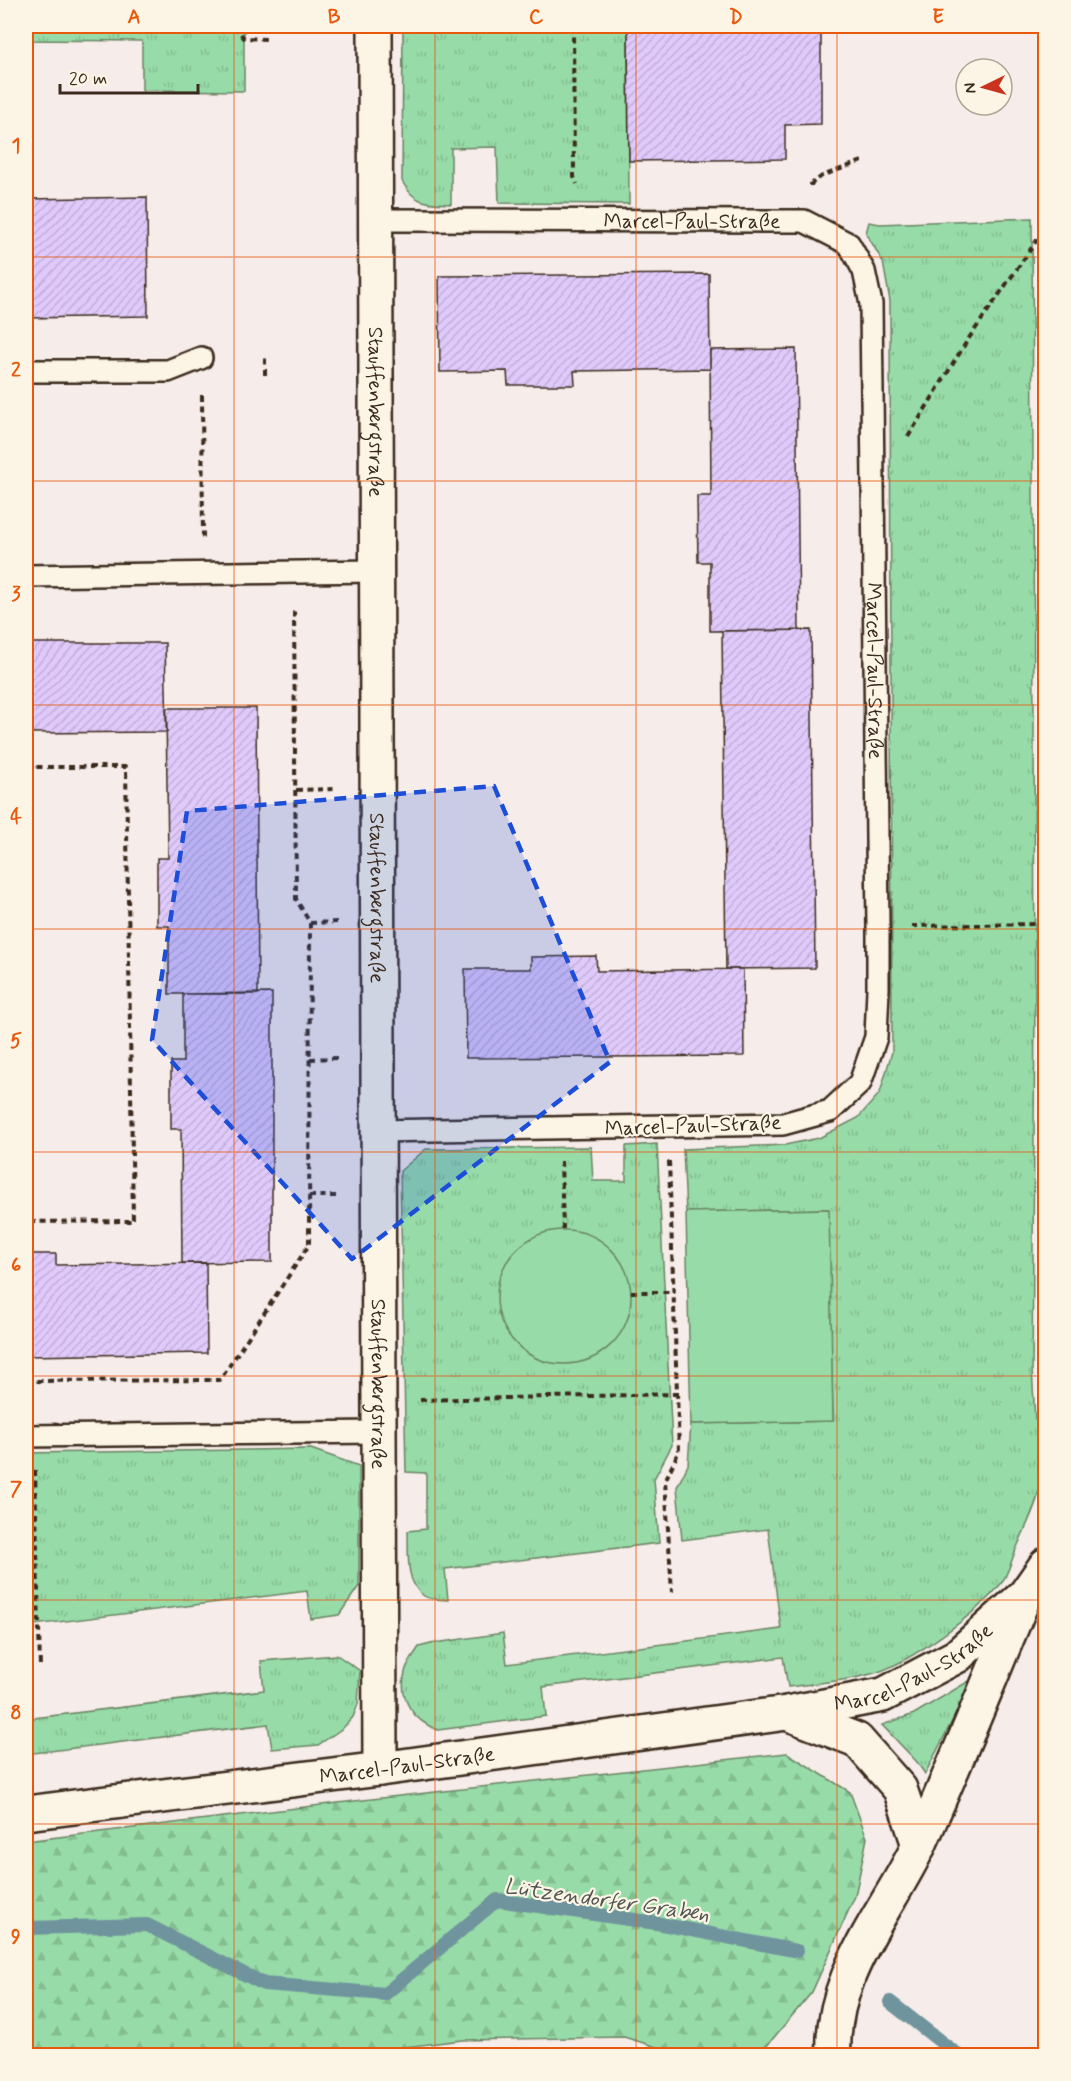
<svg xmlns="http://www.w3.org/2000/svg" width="1071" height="2081" viewBox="0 0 1071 2081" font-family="Mynerve,sans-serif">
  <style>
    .grass { fill: url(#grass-tufts); stroke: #698363; stroke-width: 1.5 }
    .forest { fill: url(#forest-firs); stroke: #698363; stroke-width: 1.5 }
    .park { fill: #97dca8; stroke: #698363; stroke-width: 1.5 }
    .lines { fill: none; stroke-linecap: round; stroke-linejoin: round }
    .stream { stroke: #6f949d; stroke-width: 14 }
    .building { fill: url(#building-hatch); stroke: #3b2a1e; stroke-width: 1.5 }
    .lane-casing { stroke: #3b2a1e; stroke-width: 26 }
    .street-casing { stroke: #3b2a1e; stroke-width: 38 }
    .secondary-casing { stroke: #3b2a1e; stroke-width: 38 }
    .path { stroke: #3b2a1e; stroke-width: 4; stroke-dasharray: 6 4.5; stroke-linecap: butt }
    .lane { stroke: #fcf5e5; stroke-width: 21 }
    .street { stroke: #fcf5e5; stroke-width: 33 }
    .secondary { stroke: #fcf5e5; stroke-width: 33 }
    .marked { fill: #1d4ed8; fill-opacity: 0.2; stroke: #1d4ed8; stroke-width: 4.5; stroke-dasharray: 12 8; stroke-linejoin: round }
    .grid { fill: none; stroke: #e8590c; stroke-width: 1.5; stroke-opacity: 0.55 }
    .labels { text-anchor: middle; stroke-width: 4.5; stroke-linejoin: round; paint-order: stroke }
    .street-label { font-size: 21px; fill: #3b2a1e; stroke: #fcf5e5 }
    .water-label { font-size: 22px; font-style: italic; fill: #505653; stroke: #fcf5e5 }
    .neatline { fill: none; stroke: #e8590c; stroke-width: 2 }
    .grid-label { font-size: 20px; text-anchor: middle; font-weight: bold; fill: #e8590c }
  </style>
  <defs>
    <pattern id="grass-tufts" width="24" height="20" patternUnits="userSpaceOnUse" patternTransform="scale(1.5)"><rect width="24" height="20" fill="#97dca8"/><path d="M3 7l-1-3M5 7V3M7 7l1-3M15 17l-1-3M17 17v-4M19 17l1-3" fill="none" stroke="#83bd90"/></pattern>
    <pattern id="forest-firs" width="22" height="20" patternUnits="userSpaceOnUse" patternTransform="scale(1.5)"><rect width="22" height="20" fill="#97dca8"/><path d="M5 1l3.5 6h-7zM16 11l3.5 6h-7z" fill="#83bd90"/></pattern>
    <pattern id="building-hatch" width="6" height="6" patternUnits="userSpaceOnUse" patternTransform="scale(1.5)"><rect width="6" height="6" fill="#e0cafb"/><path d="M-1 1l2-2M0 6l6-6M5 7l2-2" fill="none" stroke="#c1aed7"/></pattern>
  </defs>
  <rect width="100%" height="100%" fill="#f6ece9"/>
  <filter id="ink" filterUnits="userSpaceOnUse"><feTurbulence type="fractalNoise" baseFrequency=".0167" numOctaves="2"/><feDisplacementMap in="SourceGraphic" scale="12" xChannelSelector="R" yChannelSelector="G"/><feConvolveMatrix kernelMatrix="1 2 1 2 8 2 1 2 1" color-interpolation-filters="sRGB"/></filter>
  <g filter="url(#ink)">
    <path class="grass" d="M26 26H244V91L142 90V41L26 40Z
      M403 26H628L629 204 499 203 497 147 451 148V204C427 203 414 204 402 181Z
      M1032 218 1035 1006 1032 1369 1035 1420H1045C1045 1441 1046 1462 1041 1483 1037 1506 1024 1530 1015 1552 1011 1562 1007 1577 1000 1585 976 1614 913 1660 878 1672 849 1681 818 1683 788 1687L783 1657 543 1687 546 1716 438 1730C414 1721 398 1700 405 1672 407 1663 414 1655 419 1647L435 1643 503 1633 507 1664 781 1629 768 1529 682 1540 677 1487 688 1465 691 1424 833 1421 828 1209 686 1212 683 1149 785 1145 819 1138 858 1118 880 1093 892 1052 890 301 883 262 866 233 869 222 880 224Z
      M657 1144 672 1445 654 1479 659 1543 445 1569 448 1600C441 1600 430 1600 424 1596 404 1583 409 1550 408 1531L426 1529V1473L406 1472 400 1171 426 1149 591 1147 593 1181H626V1146Z
      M311 1449 359 1466V1586L339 1615 311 1619 307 1591 26 1626V1453Z
      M337 1655 360 1671 358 1704 353 1717 343 1728 318 1745 272 1749 268 1724 26 1754V1719L264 1690 261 1661Z
      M974 1678 925 1774 917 1762 882 1725 914 1714Z"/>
    <path class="forest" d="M787 1753 850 1792 867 1838 855 1896 812 1992 765 2048 746 2055H683L624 2037 462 2040 331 2056 26 2055V1841L363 1800Z"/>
    <path class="park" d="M829 1209 833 1421 691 1424 686 1212Z
      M497 1297a67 67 0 1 1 134 0a67 67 0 1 1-134 0Z"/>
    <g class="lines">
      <path class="stream" d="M26 1928 147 1925 264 1984 385 1994 497 1900 656 1923 797 1951
        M890 2002 959 2056"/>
    </g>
    <path class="building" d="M628 26 821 27V124L785 125V159L629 161Z
      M147 197 148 316 26 318V199Z
      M709 274 710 369 574 371 575 385H508L507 371 440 372 439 276Z
      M796 349 799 630 710 631V562H698L697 496H711L710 350Z
      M811 630 815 968 726 969 722 631Z
      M26 643H165L167 732 26 733Z
      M166 708H256L258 994H169V926H157V858H168Z
      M596 956 597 971 743 969 744 1056 466 1058 465 969H531V957Z
      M272 993V1262L182 1263 181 1129H171V1062H183V994Z
      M26 1254H56V1265L206 1263 207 1353 26 1356Z"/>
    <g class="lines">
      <g class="lane-casing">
        <g id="lane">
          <path id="s1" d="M376 220 804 221 849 244 864 271 871 304 878 927V989L876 1037 860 1083 830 1111 783 1124 377 1131"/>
          <path d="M26 371H168L201 358"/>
          <path d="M26 576 376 571"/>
          <path d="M26 1436 378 1432"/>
        </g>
      </g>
      <g class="street-casing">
        <g id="street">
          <path id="s2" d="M375 26 380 1769"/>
          <path d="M787 1713 857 1740 900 1789 919 1845"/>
          <path id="s3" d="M26 1813 380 1769 787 1713 883 1695 957 1656 1025 1595"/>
        </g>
      </g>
      <g class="secondary-casing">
        <path id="secondary" d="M834 2056C829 1975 888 1911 920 1843 957 1761 990 1678 1025 1595L1046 1565"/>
      </g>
      <path class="path" d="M234 26 244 38 268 39
        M573 26 574 177 577 184
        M811 186V184L822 176 862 161
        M265 375V357
        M202 395 203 540
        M908 437 967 341 1039 237
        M26 767H126L133 1221 26 1222
        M296 790 337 789
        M310 923 337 922
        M912 926 1041 924
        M310 1059 337 1058
        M561 1161 563 1229
        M669 1161 679 1451 665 1481 672 1592
        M309 1196H338
        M631 1292H674
        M26 1381 220 1380 309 1245 310 923 296 899 294 607
        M420 1400 676 1394
        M35 1470 40 1668"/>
      <use href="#lane" class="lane"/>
      <use href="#street" class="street"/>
      <use href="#secondary" class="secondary"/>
    </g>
  </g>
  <path class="marked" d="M494 786 610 1062 352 1259 152 1040 187 811Z"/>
  <path class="grid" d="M234 26V2056M435 26V2056M636 26V2056M837 26V2056M26 257H1046M26 481H1046M26 705H1046M26 929H1046M26 1152H1046M26 1376H1046M26 1600H1046M26 1824H1046"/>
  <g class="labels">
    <g class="street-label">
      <text dy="7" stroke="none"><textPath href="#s1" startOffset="316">Marcel-Paul-Straße</textPath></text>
      <text dy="7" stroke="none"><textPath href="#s2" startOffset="386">Stauffenbergstraße</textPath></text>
      <text dy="7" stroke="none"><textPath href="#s1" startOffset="910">Marcel-Paul-Straße</textPath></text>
      <text dy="7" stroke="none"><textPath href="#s2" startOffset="872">Stauffenbergstraße</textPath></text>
      <text transform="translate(693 1125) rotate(-2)" y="7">Marcel-Paul-Straße</text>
      <text dy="7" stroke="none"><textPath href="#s2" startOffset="1358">Stauffenbergstraße</textPath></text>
      <text dy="7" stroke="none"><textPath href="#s3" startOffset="904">Marcel-Paul-Straße</textPath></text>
      <text dy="7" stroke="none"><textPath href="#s3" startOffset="384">Marcel-Paul-Straße</textPath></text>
    </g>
    <g class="water-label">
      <text transform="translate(607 1899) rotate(8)" y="8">Lützendorfer Graben</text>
    </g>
  </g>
  <rect width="1071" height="2081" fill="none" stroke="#fcf5e5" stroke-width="66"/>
  <g transform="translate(984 87) rotate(265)"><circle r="28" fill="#fcf5e5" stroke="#afa495" stroke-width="1.5"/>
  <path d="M0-4.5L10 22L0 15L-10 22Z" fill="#c8321e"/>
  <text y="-9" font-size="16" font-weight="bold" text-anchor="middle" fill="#3b2a1e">N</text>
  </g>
  <path d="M60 84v9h138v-9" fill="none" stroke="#3b2a1e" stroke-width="3"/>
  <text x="69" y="84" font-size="18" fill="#3b2a1e" stroke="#fcf5e5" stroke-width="4.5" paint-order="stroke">20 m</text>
  <rect x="33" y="33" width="1005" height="2015" class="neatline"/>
  <g class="grid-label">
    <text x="134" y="23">A</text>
    <text x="334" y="23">B</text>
    <text x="536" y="23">C</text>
    <text x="736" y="23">D</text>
    <text x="938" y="23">E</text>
    <text x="16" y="152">1</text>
    <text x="16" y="376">2</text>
    <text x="16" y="600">3</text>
    <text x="16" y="823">4</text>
    <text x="16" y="1047">5</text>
    <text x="16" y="1271">6</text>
    <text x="16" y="1495">7</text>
    <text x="16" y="1719">8</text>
    <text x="16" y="1943">9</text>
  </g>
</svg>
